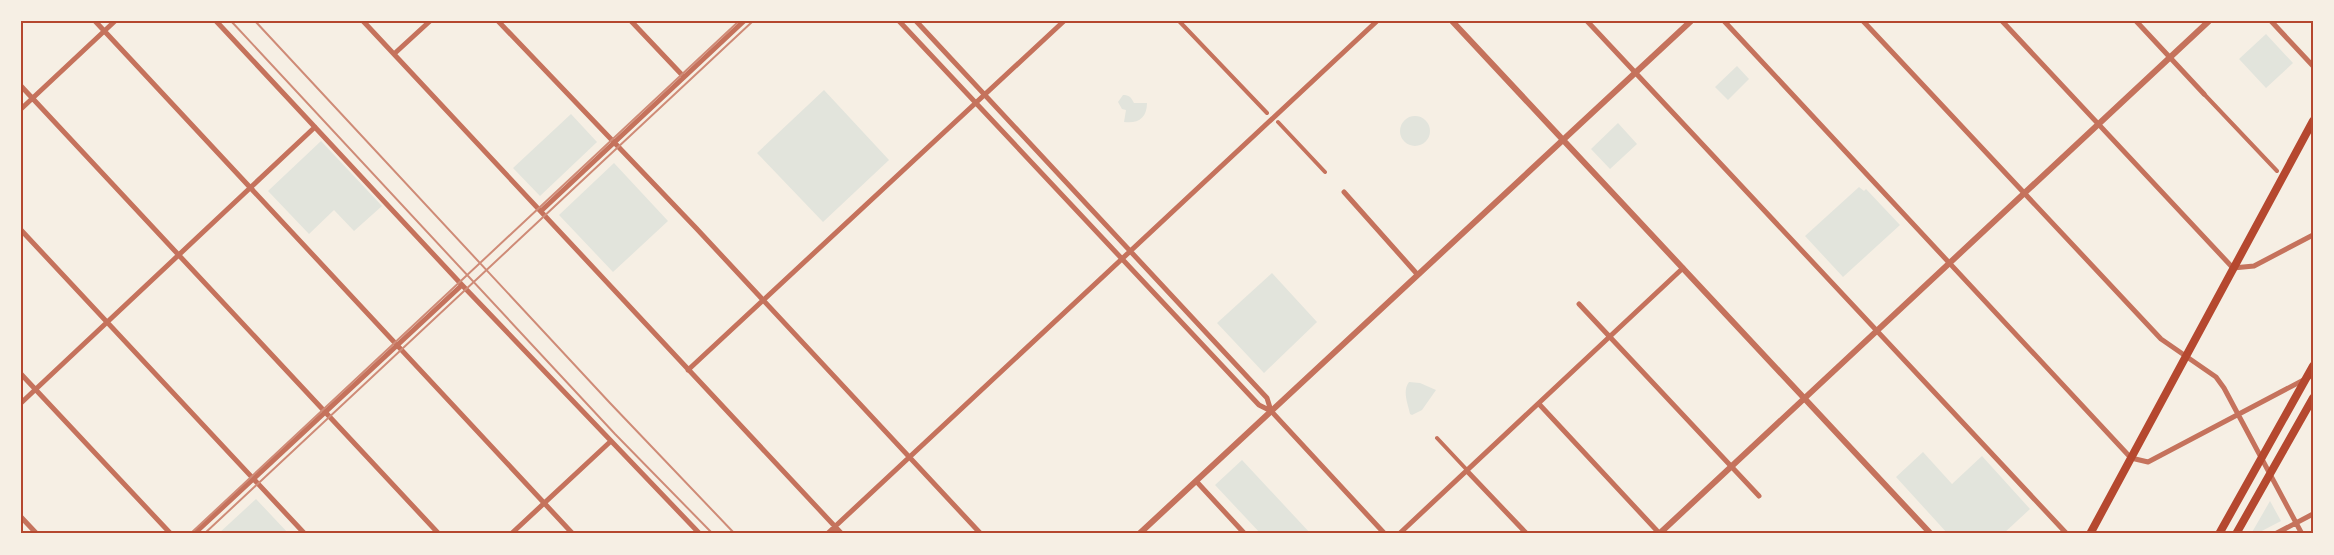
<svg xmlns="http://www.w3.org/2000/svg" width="2334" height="555" viewBox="0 0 2334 555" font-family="Mulish,sans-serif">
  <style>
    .green { fill: #e2e4dc }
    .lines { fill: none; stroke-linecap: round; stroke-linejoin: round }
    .pedestrian { stroke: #c5725c; stroke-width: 4 }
    .minor { stroke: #c5725c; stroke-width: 5 }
    .tertiary { stroke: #c5725c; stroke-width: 6 }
    .secondary { stroke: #b5482f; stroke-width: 8 }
    .primary { stroke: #b5482f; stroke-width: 8 }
    .rail { stroke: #cf8b77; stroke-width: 2 }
    .neatline { fill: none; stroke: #b5482f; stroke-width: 2 }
  </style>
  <rect width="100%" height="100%" fill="#f6efe4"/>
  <path class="green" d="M2266 34 2293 63 2266 88 2239 59Z
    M1737 66 1749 79 1728 100 1715 87Z
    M824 90 889 160 823 222 757 153Z
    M1123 95C1129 95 1131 97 1134 103H1147C1147 118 1138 124 1124 122L1126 110 1122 109 1118 102Z
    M571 114 597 142 540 196 513 168Z
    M1400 131a15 15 0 1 1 30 0a15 15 0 1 1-30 0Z
    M1618 123 1637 144 1610 169 1591 149Z
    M321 141 382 206 354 231 334 210 309 234 268 191Z
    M614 163 668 221 613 272 559 215Z
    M1859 187 1864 191 1866 189 1900 225 1843 277 1805 236Z
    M1272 273 1317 322 1264 373 1217 323Z
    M1409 382 1420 383 1436 390 1422 410 1412 415 1410 414C1408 404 1402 391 1409 382Z
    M1923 452 1952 484 1982 456 2030 509 2003 534H1948L1896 477Z
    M1242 460 1311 534H1261L1215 485Z
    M256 499 289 534H218Z
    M2270 501 2281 521 2256 534H2251Z"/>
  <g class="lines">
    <path class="pedestrian" d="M1179 21 1267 113
      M2204 94 2277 171
      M1278 122 1325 172
      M1437 438 1467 470"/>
    <path class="minor" d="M95 21 573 534
      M216 21 462 285 700 534
      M363 21 842 534
      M498 21 696 228 981 534
      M631 21 684 77
      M899 21 1259 405 1271 411 1385 534
      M916 21 1267 398 1271 411
      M1587 21 2067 534
      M1724 21 2131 458 2148 462 2313 375
      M1863 21 2161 339 2216 377 2224 388 2302 534
      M2002 21 2233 268 2254 266 2313 235
      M2136 21 2204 94
      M2271 21 2313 66
      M394 54 430 21
      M21 86 439 534
      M21 109 115 21
      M1344 192 1417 274
      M541 211 744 21
      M21 230 305 534
      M1579 304 1759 496
      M688 370 1064 21
      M21 374 171 534
      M21 403 315 127
      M1539 404 1660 534
      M1467 471 1527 534
      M1196 481 1245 534
      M21 517 37 534
      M194 534 462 285
      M511 534 611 441
      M827 534 1377 21
      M1399 534 1683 268
      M2275 534 2313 514"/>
    <path class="tertiary" d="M1452 21 1931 534
      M1139 534 1691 21
      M1659 534 2209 21"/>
    <path class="secondary" d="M2090 534 2313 121"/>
    <path class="primary" d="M2219 534 2313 366
      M2236 534 2313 398"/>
    <path class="rail" d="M231 21 615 434 713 534
      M255 21 610 403 735 534
      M190 534 739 21
      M204 534 753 21"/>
  </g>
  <rect width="2334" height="555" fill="none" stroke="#f6efe4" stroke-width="45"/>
  <rect x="22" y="22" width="2290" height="510" class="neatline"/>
</svg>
